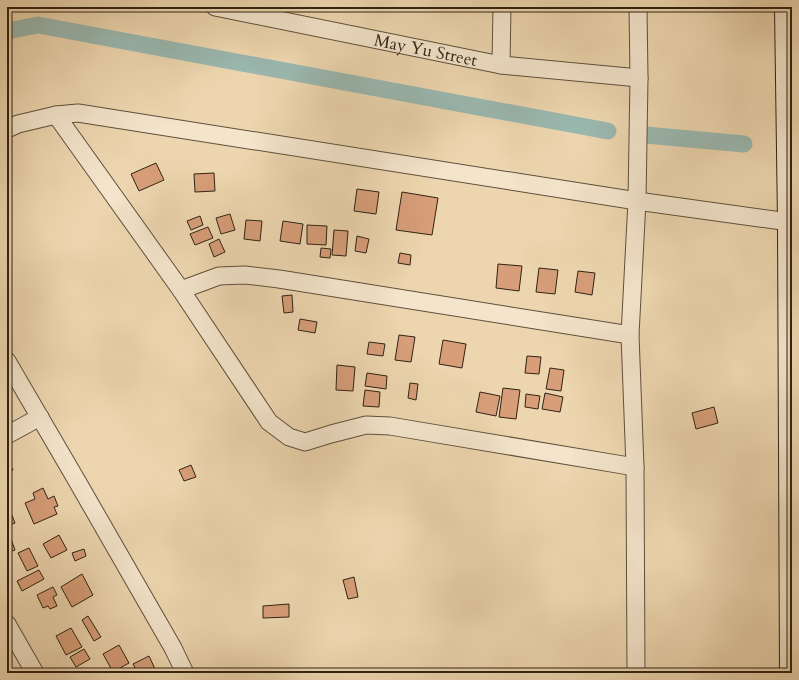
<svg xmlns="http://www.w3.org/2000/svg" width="799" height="680" viewBox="0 0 799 680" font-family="Cardo,serif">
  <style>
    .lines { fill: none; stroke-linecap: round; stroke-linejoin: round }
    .canal { stroke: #9ab8b0; stroke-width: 17 }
    .building { fill: #d79e79; stroke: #2f2314 }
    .street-casing { stroke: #5e503b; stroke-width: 19 }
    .secondary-casing { stroke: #2f2314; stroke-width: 24 }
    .street { stroke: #f3e4cb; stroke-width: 17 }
    .secondary { stroke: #f3e4cb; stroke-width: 22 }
    .labels { text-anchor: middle; stroke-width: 3; stroke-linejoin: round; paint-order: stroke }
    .street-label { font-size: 17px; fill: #2f2314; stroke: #f3e4cb }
  </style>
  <rect width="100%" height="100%" fill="#edd6af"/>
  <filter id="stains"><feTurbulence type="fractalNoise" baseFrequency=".005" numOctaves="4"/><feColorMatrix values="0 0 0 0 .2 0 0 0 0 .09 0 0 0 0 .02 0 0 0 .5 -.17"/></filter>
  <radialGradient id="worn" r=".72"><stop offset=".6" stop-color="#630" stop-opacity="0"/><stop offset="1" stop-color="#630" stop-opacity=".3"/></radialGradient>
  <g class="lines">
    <path class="canal" d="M7 31 38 25 608 131
      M646 135 744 144"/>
  </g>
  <path class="building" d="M156 163 164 180 139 191 131 174Z
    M214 173 215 191 195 192 194 174Z
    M357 189 379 192 376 214 354 211Z
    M402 192 438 198 432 235 396 230Z
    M230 214 235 230 221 234 216 218Z
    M200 216 203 225 191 230 187 221Z
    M246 220 262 221 260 241 244 239Z
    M283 221 303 224 300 244 280 241Z
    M307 225 327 226 326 245 307 244Z
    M208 227 213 238 195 245 190 234Z
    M334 230 348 231 346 256 332 255Z
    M357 236 369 239 366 253 355 251Z
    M219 239 225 252 214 257 209 244Z
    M321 248 331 249 330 258 320 257Z
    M400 253 411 255 410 265 398 263Z
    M498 264 522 266 519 291 496 288Z
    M539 268 558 270 555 294 536 292Z
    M578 271 595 273 592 295 575 292Z
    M292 295 293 312 284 313 282 296Z
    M300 319 317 322 315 333 298 330Z
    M399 335 415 337 411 362 395 360Z
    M443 340 466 344 462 368 439 364Z
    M369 342 385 344 383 356 367 354Z
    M527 356 541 357 539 374 525 373Z
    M337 365 355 367 353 391 336 390Z
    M550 368 564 370 561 391 546 389Z
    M367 373 387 376 386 389 365 386Z
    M410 383 418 384 416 400 408 398Z
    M503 388 520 390 516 419 499 417Z
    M365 390 380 392 379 407 363 406Z
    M480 392 500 396 496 416 476 412Z
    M545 393 563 397 560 412 542 409Z
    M526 394 540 396 538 409 525 407Z
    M714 407 718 423 696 429 692 413Z
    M7 461H8L13 470 7 473Z
    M191 465 196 477 184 481 179 470Z
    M43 488 48 499 54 496 58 506 54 507 57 514 34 524 25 503 35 499 33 493Z
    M9 508 15 523 7 526V509Z
    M59 535 67 550 51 558 43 544Z
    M11 539 15 550 7 553V541Z
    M29 548 38 566 27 571 18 553Z
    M84 549 86 556 75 561 72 553Z
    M39 570 44 579 22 591 17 581Z
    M82 574 93 595 72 607 61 587Z
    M354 577 358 597 348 599 343 580Z
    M53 587 57 595 53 597 57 606 50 609 48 606 43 608 37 595Z
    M289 604V617L263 618V606Z
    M88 616 101 637 94 641 82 620Z
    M71 628 82 647 66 655 56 636Z
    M119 645 129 663 113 672 103 654Z
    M84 649 90 659 76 667 70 657Z
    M149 656 156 671 152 673H138L133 664Z"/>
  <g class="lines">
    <g class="street-casing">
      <g id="street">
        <path id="s1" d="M215 7 501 65 639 78"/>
        <path d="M501 65 502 7"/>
        <path d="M56 115 181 290 269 422 289 437 305 442 331 434 366 425 390 426 635 467"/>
        <path d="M7 129 18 124 56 115 78 113 637 201 789 222 792 223"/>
        <path d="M181 290 219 276 245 275 279 279 630 335"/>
        <path d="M7 361 77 481 173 648 185 673"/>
        <path d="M7 435 40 417"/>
        <path d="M7 624 35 673"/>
        <path d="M636 673 635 467 630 335 637 201 639 78 638 7"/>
      </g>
    </g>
    <g class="secondary-casing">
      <path id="secondary" d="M786 7 789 222 791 673"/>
    </g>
    <use href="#street" class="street"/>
    <use href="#secondary" class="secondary"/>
  </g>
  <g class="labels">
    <g class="street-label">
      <text dy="6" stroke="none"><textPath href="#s1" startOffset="215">May Yu Street</textPath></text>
    </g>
  </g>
  <rect width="799" height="680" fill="none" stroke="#edd6af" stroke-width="24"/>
  <rect x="8" y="8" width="783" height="664" fill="none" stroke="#2f2314" stroke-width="2"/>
  <rect x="12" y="12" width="775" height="656" fill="none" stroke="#2f2314"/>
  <rect width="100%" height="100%" filter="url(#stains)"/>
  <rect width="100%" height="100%" fill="url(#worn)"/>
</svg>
